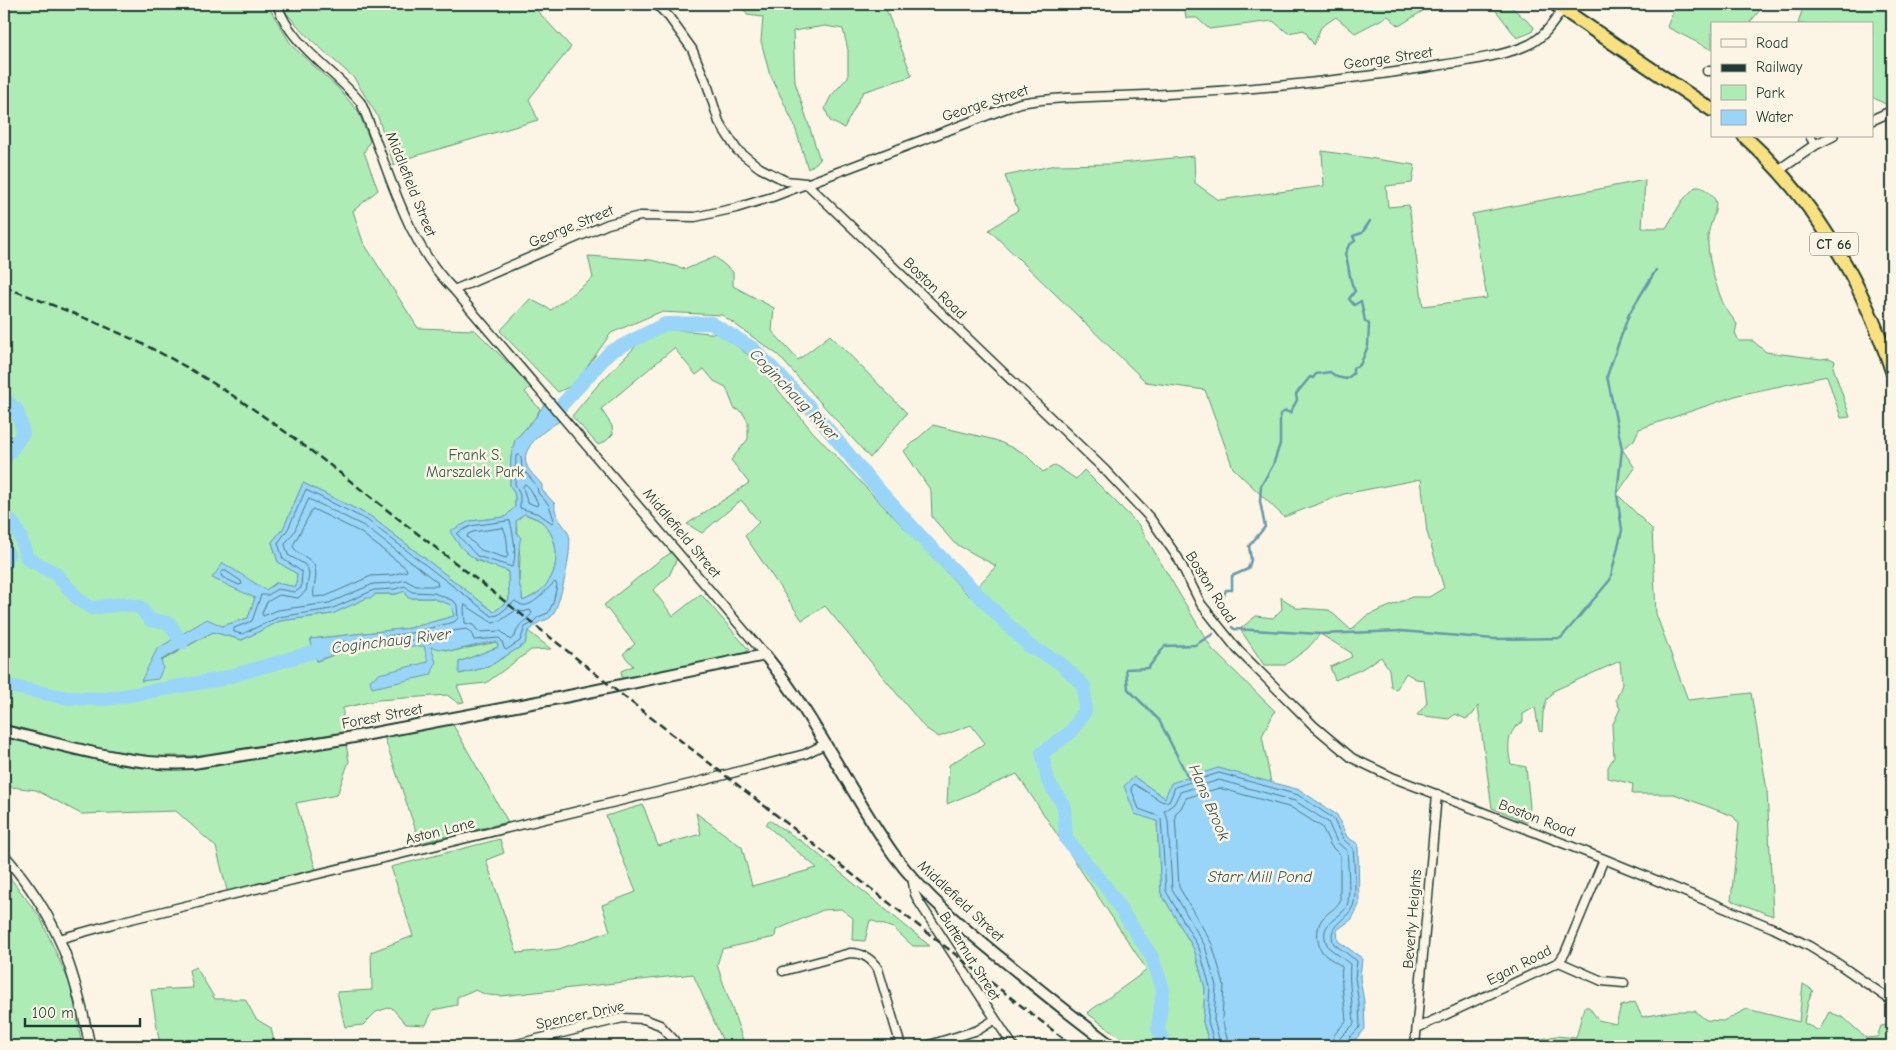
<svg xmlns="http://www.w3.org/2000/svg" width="1896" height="1050" viewBox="0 0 1896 1050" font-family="'Comic Neue',sans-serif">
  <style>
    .green { fill: #adedb5; stroke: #669574 }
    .water { fill: #98d5f9; stroke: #6898aa; fill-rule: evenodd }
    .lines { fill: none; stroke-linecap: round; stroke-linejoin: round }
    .shore { stroke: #4f7a83; stroke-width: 1 }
    .stream { stroke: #6898aa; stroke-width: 2.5 }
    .river { stroke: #98d5f9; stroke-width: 14 }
    .minor-casing { stroke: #1f3d34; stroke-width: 11 }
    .tertiary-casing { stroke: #1f3d34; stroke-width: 12 }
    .secondary-casing { stroke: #1f3d34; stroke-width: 14 }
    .trunk-casing { stroke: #1f3d34; stroke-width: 16 }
    .minor { stroke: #fcf5e5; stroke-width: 8 }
    .tertiary { stroke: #fcf5e5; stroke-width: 9 }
    .secondary { stroke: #fcf5e5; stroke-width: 10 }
    .trunk { stroke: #fae180; stroke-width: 12 }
    .rail { stroke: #1f3d34; stroke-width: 2.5; stroke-dasharray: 8 4; stroke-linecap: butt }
    .labels { text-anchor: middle; stroke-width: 5; stroke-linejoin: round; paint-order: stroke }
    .shield { fill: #fcf5e5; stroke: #617469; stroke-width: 1 }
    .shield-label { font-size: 14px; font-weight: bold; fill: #1f3d34 }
    .street-label { font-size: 15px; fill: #1f3d34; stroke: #fcf5e5 }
    .park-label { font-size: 15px; fill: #3b604e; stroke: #fcf5e5 }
    .water-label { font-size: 16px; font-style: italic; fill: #375b5b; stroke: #fcf5e5 }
  </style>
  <rect width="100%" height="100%" fill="#fcf5e5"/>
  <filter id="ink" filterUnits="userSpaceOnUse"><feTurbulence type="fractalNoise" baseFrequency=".02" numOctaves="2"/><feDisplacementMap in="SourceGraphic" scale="10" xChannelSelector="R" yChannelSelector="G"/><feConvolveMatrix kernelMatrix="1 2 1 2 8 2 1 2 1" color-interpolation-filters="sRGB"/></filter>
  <g filter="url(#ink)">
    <path class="green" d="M4 4H267L292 46 337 87 358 111 370 141 364 152 378 190 353 211 363 242 418 328 475 330 531 386 525 392 540 409 535 418 515 440 511 457 510 485 515 495V507L505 517 470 521 475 560 508 571 509 600 494 612 370 516 303 483 284 527 272 542 278 562 297 574 296 587 276 583 255 598 248 618 222 626 161 661 213 632 242 640 280 621 332 614 375 594H396L405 591 409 598H432L452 605 454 616 410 628 311 639 317 661 352 648 424 645 453 651 497 642 498 647 459 662 460 674 488 667 525 644 528 631 551 649 531 650 486 683 457 686 464 702 458 703 447 695 378 700 343 708V732L203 756H152L99 748 4 724Z
      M282 4H531L571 47 529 99 538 120 398 161 394 166 378 117 354 78 308 37 287 14Z
      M742 4H884L912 76 863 92 844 128 830 121 825 108 831 96 848 77V50L843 29 825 26 793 31 795 82 820 160 808 169 794 124 769 72 761 41 763 17 747 15Z
      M1184 4H1430L1429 7 1399 26 1388 16 1355 33 1336 17 1321 27 1314 45 1304 30 1288 33 1273 21 1209 29 1197 18H1186Z
      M1491 4H1508L1534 27 1532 32 1517 38Z
      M1676 4H1765L1751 21 1750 24H1712V50L1667 27Z
      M1804 4H1892V105L1889 106 1872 97V24H1798Z
      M1322 151 1415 165 1412 183 1386 186 1388 207 1409 205 1423 306 1487 298 1472 214 1645 180 1642 228H1666L1682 201 1695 187H1701C1706 190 1713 195 1715 200 1719 209 1708 226 1708 237 1707 256 1714 280 1721 298 1724 307 1731 316 1737 324L1735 333 1739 341H1753L1766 352 1821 359 1829 358 1835 361 1833 367 1850 417 1841 418 1827 376 1738 395 1639 429 1634 440 1622 449 1635 468 1617 494 1652 529 1656 614 1688 700 1751 693 1767 790 1773 916 1731 900 1739 824 1733 816 1674 794H1632L1633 784 1608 778V767L1614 757 1612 726 1620 709 1616 700 1622 684 1620 661 1553 691 1551 696 1547 699 1543 713 1542 732 1539 731 1535 707 1523 714V722C1520 724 1516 726 1514 729 1507 737 1508 755 1511 764L1526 767 1530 807 1527 822 1492 808 1478 706 1473 714 1466 719 1455 714 1449 719 1417 715 1427 703 1424 680 1416 679 1406 673 1396 690 1391 687 1389 669 1381 657 1360 670 1335 680 1330 667 1352 657 1350 652 1320 634 1308 648 1285 665H1264L1240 629 1256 616 1273 618 1282 609 1281 597 1296 608 1329 610 1351 630 1366 616 1412 597H1429L1444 588 1427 532 1421 479 1344 494 1284 517 1233 468 1205 390 1146 382 989 230 1018 210 1005 176 1055 165 1111 164 1194 156 1195 183 1219 200 1324 186Z
      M588 256 651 260 686 269 715 257 733 272V286L774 308 772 331 798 360 830 335 907 413 870 458 778 355 722 315 660 312 611 333 575 384 558 392 500 331 530 299 551 310 593 278Z
      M666 329 721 334 751 357 812 431 969 596 996 566 954 543 932 517 931 491 904 451 933 425 995 440 1024 453 1043 472 1055 465 1076 479 1084 470 1138 524 1212 649 1275 711 1262 736 1271 783 1218 768 1165 798 1134 777 1157 820 1161 893 1194 949 1205 988 1203 1022 1210 1046H1132L1087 1013 1147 970 1017 774 947 804 949 765 985 743 971 725 939 737 925 728 825 606 802 620 745 536 759 522 741 500 702 533 687 524 749 483 731 460 748 439V422L743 413 734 408 726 387 714 381 704 369 696 375 674 348 601 409 612 426 613 434 606 441 598 445 572 416 597 386 638 344Z
      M524 514C531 517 540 519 545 525 561 543 560 575 540 591 535 595 529 598 523 601L519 582 520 557 516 521Z
      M672 552 678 556 669 576 653 590 673 616 701 594 749 650 744 653 627 679 622 678 621 671 633 666 623 654 635 644 604 605 660 560Z
      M452 723 508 822 420 843 384 736Z
      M4 736 118 765 171 770 204 768 346 744 349 761 337 795 296 803 316 870 228 894 216 847 176 811 81 814 36 790 4 786Z
      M643 805 658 846 701 834 696 813 742 847 752 886 817 868 766 825 769 820 807 845 930 946H913L893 928 870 920 865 941 852 940 853 918 841 909 823 910 776 930 775 937 722 949 717 965 745 1046H725L693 974 501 996 488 995 474 990 457 997V1005L433 1010 426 1025 406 1024 391 1007 376 1012 363 1025 345 1027 337 992 372 990 371 952 413 936 391 867 500 839 504 853 486 860 517 953 559 949 610 931 602 905 636 892 606 816Z
      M4 870 40 917 71 986 82 1046H4Z
      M196 967 215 999H245L256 1019 271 1028 275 1046H160L151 990 193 988 189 970Z
      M1803 984 1813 990 1808 1002 1804 1023 1819 1031 1829 1012 1844 1018 1866 1038 1877 1037 1881 1026 1887 1025 1892 1046H1515L1518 1044 1556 1036 1576 1038 1584 1007H1589L1598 1020 1616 1024 1621 1006 1635 1002 1642 1017 1675 1011H1695L1706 1020 1723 1021 1747 1009 1799 1022Z"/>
    <path class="water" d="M545 403 560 421C547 428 518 448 527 466 530 473 538 479 542 485V490L555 504C553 516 565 525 569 535 573 548 560 608 551 617 548 620 544 620 540 622 535 624 534 629 528 631L525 644 488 667 459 674V662L498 647 497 642 486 643 453 651 431 647 436 662 431 675 372 688 370 680 379 674 428 662 424 646 352 648 317 661 310 639 410 628 454 616 451 605 432 598H408L405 591 396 594H375L372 598H367L332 614 280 621 242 640 213 632 161 660 163 668 158 679 141 681 157 649 207 619 222 626 248 618 255 598 212 578 223 563 266 590 276 583 296 587 297 574 278 562 272 542 284 527 303 483 370 516 494 612 509 600 508 571C478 561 467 560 450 531L470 521 505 517 515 507V495L510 485 511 457 515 440 535 418ZM524 514C531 516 540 519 545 525 561 543 560 575 540 591 536 595 529 598 523 601L522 599C523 592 520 590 519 583 518 575 518 544 521 538L517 533 516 521Z
      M1218 768 1300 790 1337 815 1347 837 1358 844 1359 905 1352 919 1337 930 1338 941 1362 958 1360 978 1364 1002 1365 1029 1349 1046H1210L1203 1022 1205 988 1194 949 1161 893 1157 821 1135 814 1124 786 1134 777 1165 798 1171 783Z"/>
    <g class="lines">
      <path class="shore" d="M519 455 521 457 522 468 537 486 538 493 549 505 554 520 552 523 539 514 520 508V495L515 484 516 457Z
        M525 484C531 487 534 497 538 503L537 506 527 502 523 487Z
        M306 490 367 520 492 616 498 615 515 601C517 602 519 604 522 605 533 608 548 587 555 582L557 585 553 603 548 613 538 617 531 624 525 627 520 641 506 650 504 648 502 641 499 638 474 640 471 632 466 629 440 633 430 643 424 640H386L385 638 387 636 411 633 454 622 458 618 457 605 454 601 434 593 412 592 405 586 395 589 374 590 331 609 279 617 242 634 234 632V628L252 621 261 595H268L277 589 295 592 301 588 302 572 283 559 278 543 288 529Z
        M309 499 364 526 437 582 438 586H416L405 580 394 583 373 584 329 603 278 610 263 616 262 613 267 602 279 595 298 598 306 591 309 575 308 569 304 564 288 555 285 544 294 532Z
        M313 509 360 532 406 568 407 571 392 575 371 576 326 596 314 597C312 587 319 576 314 565 309 556 296 555 293 546Z
        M510 521C513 532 518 557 512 567L477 556 457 534 459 532 471 526Z
        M503 528C508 535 507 547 508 556L506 558 481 550 467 537 468 534 473 532Z
        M223 571H226L241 581 242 584 239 585 222 577 221 574Z
        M465 605 493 623 500 621 516 610 523 612 530 610 532 613C524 624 520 620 515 636L510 640 501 631 479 632 473 625 465 623 464 608Z
        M343 641 346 642 344 645 322 654 320 652 318 646 319 644Z
        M1215 1046 1208 1021 1210 987 1199 948 1166 891 1161 819 1158 816 1139 809 1131 788 1134 784 1161 801 1166 802 1170 800 1175 787 1219 773 1298 795 1333 818 1343 839 1353 848C1354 861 1357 897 1353 906 1346 922 1326 924 1334 944L1357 961 1355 978 1359 1003 1360 1027 1346 1041 1345 1046
        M1221 1046 1214 1020 1216 986 1205 946 1172 889 1168 820 1164 811 1174 804 1180 792 1219 780 1295 801 1328 822 1337 842 1347 851C1348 864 1350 889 1348 902 1344 921 1315 919 1328 947L1350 964C1348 984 1353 1004 1354 1024L1340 1038 1339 1046
        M1229 1046 1222 1019 1224 985 1212 944 1179 887 1175 814 1181 808 1186 798 1219 788 1292 808 1322 827 1331 846 1340 855V901C1336 909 1329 911 1323 918 1315 927 1316 947 1325 955 1331 960 1337 962 1342 967 1340 985 1345 1003 1346 1021L1334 1035 1331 1046"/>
      <path class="stream" d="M1222 612V600L1226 590H1232V576L1248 569 1251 560 1249 546 1265 527 1260 501 1261 486 1273 465 1280 444V414L1286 411 1290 413 1297 400 1296 394 1310 377 1313 378 1316 374 1330 372 1337 377 1346 379 1353 374V368L1360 365 1368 346 1369 324 1365 321 1361 301 1354 305 1349 299 1355 291C1348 279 1350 266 1345 254L1349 245 1355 241 1353 236 1362 233 1370 221
        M1232 627 1234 629 1320 634 1401 631 1494 639 1561 638 1610 580 1622 530 1617 494 1622 449 1607 376 1629 314 1656 270
        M1189 779 1159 720 1128 689 1126 669 1148 668 1165 646 1195 645 1213 634"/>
      <path class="river" d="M4 399 17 410 23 433 4 460
        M547 421 610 352 665 324 711 323 754 349 807 404 869 479 926 542 1029 646 1059 662 1084 686 1085 711 1071 732 1042 753 1048 781 1064 806 1066 839 1106 887 1152 957 1163 989 1158 1029 1166 1046
        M4 516C19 524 22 543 27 558L56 574 79 600 91 608 122 604 140 607 150 620 169 623 182 643
        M4 548 8 554 4 564
        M4 685 68 698 106 699 221 679 330 647"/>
      <g class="minor-casing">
        <path id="minor" d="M277 4C291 47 334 69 361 103 389 167 403 239 454 290L765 655
          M656 4 669 17 692 49 708 87 719 122 737 150 760 168 786 181 806 183 1106 471 1150 518 1178 558 1201 604 1237 649 1314 726 1352 758 1394 778 1604 859 1773 928 1809 946 1840 965 1892 1001
          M1707 71H1712
          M1810 136 1815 145
          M454 290 608 224 640 216 695 217 736 208 772 197 1020 103C1069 95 1118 97 1167 94 1252 90 1338 81 1423 68 1452 63 1504 57 1530 44 1545 36 1553 23 1563 9
          M912 877 915 894 919 902 1013 1046
          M59 939 127 920 694 783 805 754 825 744
          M1559 962 1602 981 1624 983
          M783 971 850 953C863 953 871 958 878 969L901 1046
          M1417 1028 1559 962 1565 953 1604 859
          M509 1046 623 1018 644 1019 660 1025 674 1040 676 1046
          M926 1046 978 1030 994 1020
          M1415 1046 1437 794"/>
      </g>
      <g class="tertiary-casing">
        <path id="tertiary" d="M1872 120 1892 111
          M1779 170 1815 145 1833 136
          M4 855C58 917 74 967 90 1046"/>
      </g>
      <g class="secondary-casing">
        <path id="secondary" d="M4 731C65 745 129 767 193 763L343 739 569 696 765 655C815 716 848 790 894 855 925 897 967 931 1008 964 1042 992 1077 1020 1112 1046"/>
      </g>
      <g class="trunk-casing">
        <path id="trunk" d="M1555 4 1712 110
          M1744 136C1816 202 1861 279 1892 371"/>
      </g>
      <use href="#minor" class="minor"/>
      <use href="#tertiary" class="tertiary"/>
      <use href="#secondary" class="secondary"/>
      <use href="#trunk" class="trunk"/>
      <path class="rail" d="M4 287C73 312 141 339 203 377 275 420 340 473 405 524 475 578 545 632 613 688L1073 1046"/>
    </g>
  </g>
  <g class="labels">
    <rect class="shield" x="1810" y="232.5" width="48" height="23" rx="4"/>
    <g class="shield-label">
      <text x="1834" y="249">CT 66</text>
    </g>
    <g class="street-label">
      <text transform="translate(1388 58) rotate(-8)" y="5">George Street</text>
      <text transform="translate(985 103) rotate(-18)" y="5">George Street</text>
      <text transform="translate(411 184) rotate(68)" y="5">Middlefield Street</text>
      <text transform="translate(571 226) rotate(-22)" y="5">George Street</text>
      <text transform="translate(935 288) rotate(44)" y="5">Boston Road</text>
      <text transform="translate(682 533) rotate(50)" y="5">Middlefield Street</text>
      <text transform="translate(1211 587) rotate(58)" y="5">Boston Road</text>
      <text transform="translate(382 716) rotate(-11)" y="5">Forest Street</text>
      <text transform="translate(1537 818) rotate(21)" y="5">Boston Road</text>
      <text transform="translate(440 831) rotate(-14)" y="5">Aston Lane</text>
      <text transform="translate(961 901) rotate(43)" y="5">Middlefield Street</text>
      <text transform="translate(1412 919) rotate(-85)" y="5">Beverly Heights</text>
      <text transform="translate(970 956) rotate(58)" y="5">Butternut Street</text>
      <text transform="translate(1519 965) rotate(-27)" y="5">Egan Road</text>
      <text transform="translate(580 1015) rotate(-12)" y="5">Spencer Drive</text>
    </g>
    <g class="park-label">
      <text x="475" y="460">Frank S.<tspan x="475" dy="17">Marszalek Park</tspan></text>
    </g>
    <g class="water-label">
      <text transform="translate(795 394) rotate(46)" y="6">Coginchaug River</text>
      <text transform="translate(391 640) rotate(-7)" y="6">Coginchaug River</text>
      <text transform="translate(1210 802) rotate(67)" y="6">Hans Brook</text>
      <text x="1260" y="882">Starr Mill Pond</text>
    </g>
  </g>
  <rect width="1896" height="1050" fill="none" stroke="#fcf5e5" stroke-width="20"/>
  <rect x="10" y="10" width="1876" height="1030" fill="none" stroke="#1f3d34" stroke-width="2" filter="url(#ink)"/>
  <rect x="1711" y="22" width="162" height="115" fill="#fcf5e5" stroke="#a4ab9e"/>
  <rect x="1721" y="39" width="25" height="8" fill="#fcf5e5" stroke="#a4ab9e"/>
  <text x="1756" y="48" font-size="15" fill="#1f3d34">Road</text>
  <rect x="1721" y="64" width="25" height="8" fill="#1f3d34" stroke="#a4ab9e"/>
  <text x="1756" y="72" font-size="15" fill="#1f3d34">Railway</text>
  <rect x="1721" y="85" width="25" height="15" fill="#adedb5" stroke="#a4ab9e"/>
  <text x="1756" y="98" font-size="15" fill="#1f3d34">Park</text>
  <rect x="1721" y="110" width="25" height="15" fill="#98d5f9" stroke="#a4ab9e"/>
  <text x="1756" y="122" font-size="15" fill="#1f3d34">Water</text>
  <path d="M25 1018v8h115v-8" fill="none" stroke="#1f3d34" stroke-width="2.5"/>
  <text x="32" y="1018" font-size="15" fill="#1f3d34" stroke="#fcf5e5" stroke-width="4" paint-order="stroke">100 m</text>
</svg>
